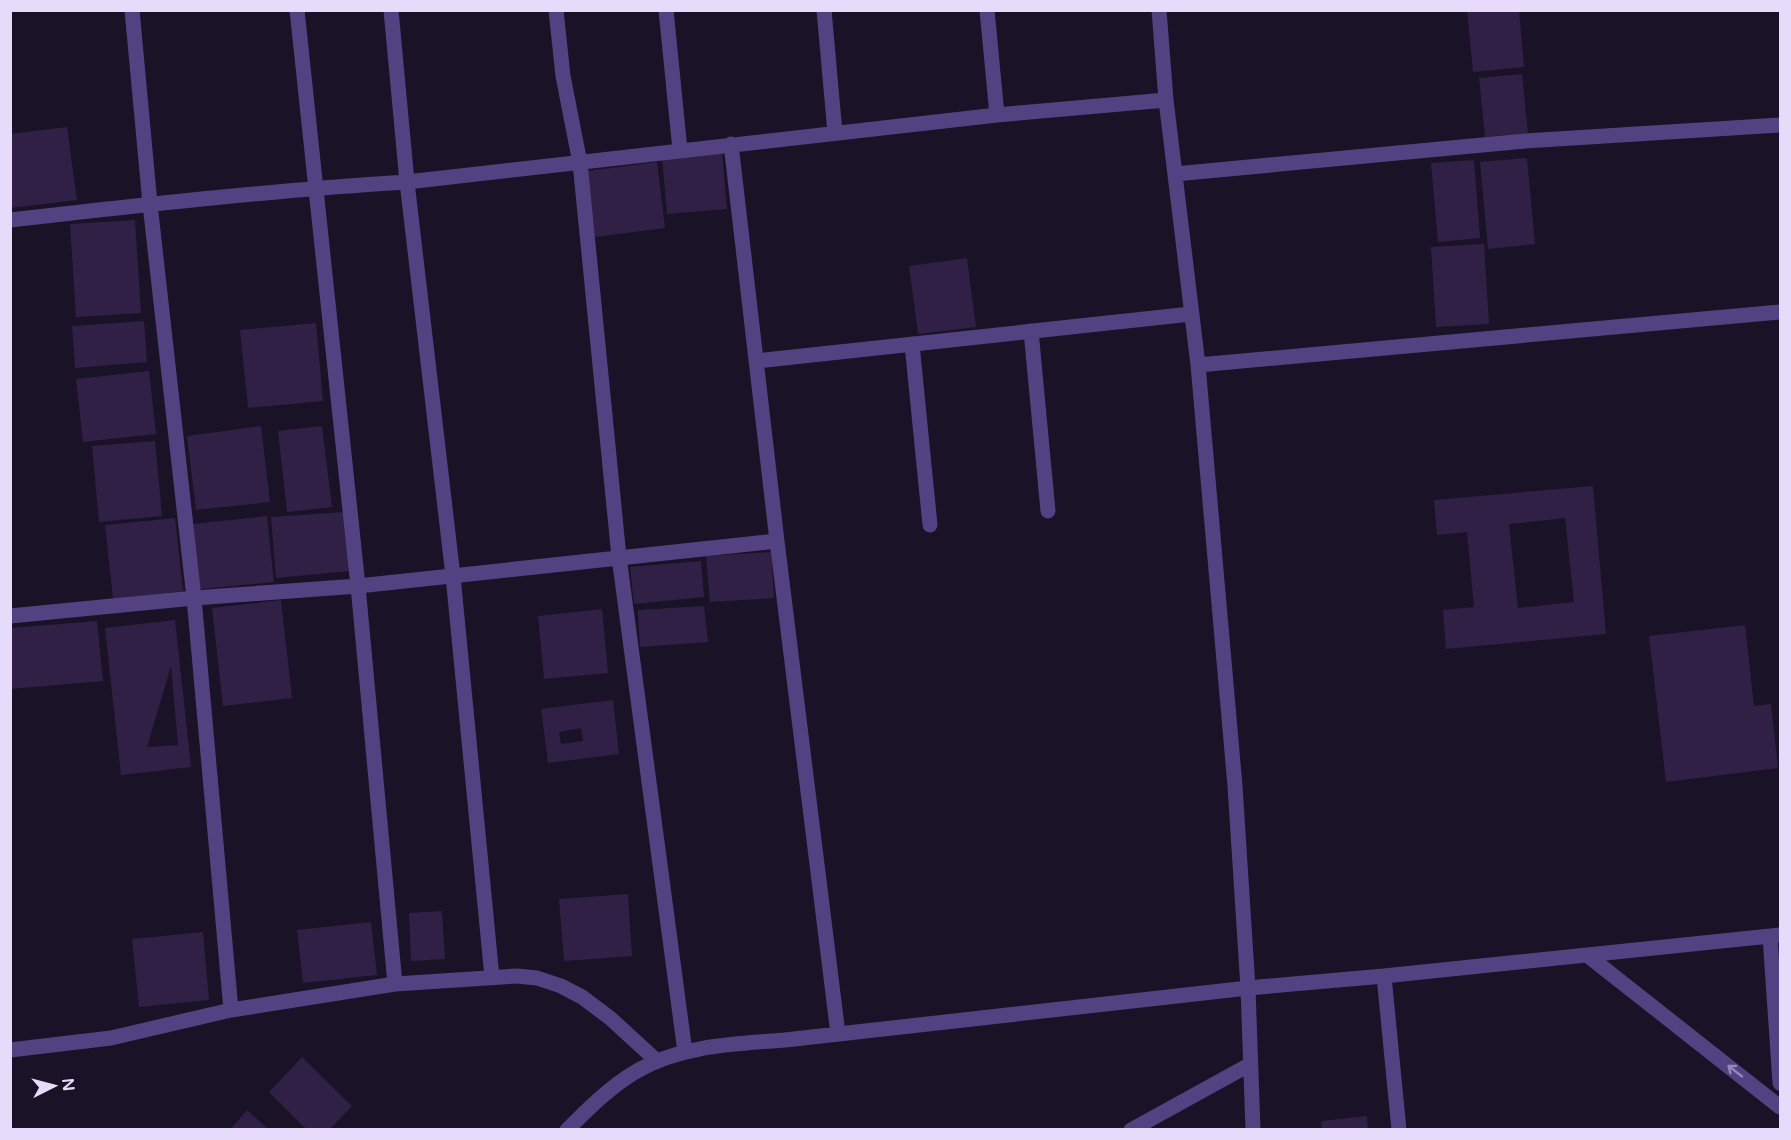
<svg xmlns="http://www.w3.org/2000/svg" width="1791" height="1140" viewBox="0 0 1791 1140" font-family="'Varela Round',sans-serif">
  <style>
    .building { fill: #312046; fill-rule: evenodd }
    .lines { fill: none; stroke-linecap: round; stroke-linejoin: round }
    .minor { stroke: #534281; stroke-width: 15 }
    .oneway { stroke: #9687b8 }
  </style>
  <rect width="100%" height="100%" fill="#1a1226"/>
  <path class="building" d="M1467 10H1519L1524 67 1473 72Z
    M1522 74 1528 133 1485 137 1479 78Z
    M67 127 77 200 10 208V134Z
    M722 152 727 209 667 214 662 158Z
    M1527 158 1535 244 1488 249 1480 162Z
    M1474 160 1480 238 1438 242 1431 163Z
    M657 162 665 228 595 237 587 171Z
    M135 220 141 313 76 317 70 224Z
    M1484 244 1489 324 1436 327 1431 247Z
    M967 258 976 327 918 334 909 266Z
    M144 321 147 362 75 368 72 326Z
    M316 323 323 401 248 408 240 330Z
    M149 371 156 434 83 442 76 379Z
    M261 426 270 502 196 510 187 436Z
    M322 426 332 507 287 512 278 431Z
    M155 441 162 516 99 522 92 446Z
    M1593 486 1606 634 1446 649 1443 610 1474 607 1467 532 1437 535 1434 500ZM1565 518 1574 602 1518 608 1509 524Z
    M345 512 349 571 276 578 271 517Z
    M267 516 274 582 200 589 193 524Z
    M175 518 183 591 113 599 105 525Z
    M771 552 774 598 710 602 706 556Z
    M701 561 704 597 634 604 630 567Z
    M281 600 292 698 223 706 212 608Z
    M704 606 708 642 640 647 638 610Z
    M602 609 608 673 544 679 538 616Z
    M175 620 191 767 121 775 105 628ZM171 666 178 745 147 747Z
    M97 621 103 681 10 689V628Z
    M1745 625 1754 706 1771 704 1778 768 1666 782 1649 636Z
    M613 700 619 754 548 763 541 709ZM581 728 583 741 561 744 559 732Z
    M628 894 632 956 564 961 559 899Z
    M442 911 445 959 411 961 409 913Z
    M371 922 377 975 303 983 297 930Z
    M203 932 209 1000 139 1007 132 939Z
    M302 1057 352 1106 329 1130H307L269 1092Z
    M247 1110 269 1130H230Z
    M1367 1116 1368 1130H1322L1321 1121Z"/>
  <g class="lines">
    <path class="minor" d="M132 10 150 204 194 598 231 1010
      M297 10 358 586 395 984
      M391 10 407 182 453 576 492 977
      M556 10 563 76 580 163 619 557 685 1052
      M666 10 680 150
      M824 10 835 133
      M987 10 997 115
      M1159 10 1166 100 1198 365 1235 786 1248 988 1253 1130
      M731 144 777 541 838 1034
      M1175 174 1525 141 1780 125
      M10 220C143 205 275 190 407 182L997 115 1166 100
      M1031 331 1048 511
      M912 344 930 525
      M756 361 1191 314
      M1198 365 1780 312
      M10 616 194 598 358 586 777 541
      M1770 936 1780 1083
      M1587 955 1780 1107
      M1384 976 1399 1130
      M10 1050 111 1038 231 1010 395 984 517 976 537 978 561 986 582 997 610 1018 657 1061
      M567 1130C589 1108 611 1086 637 1071 681 1045 736 1044 785 1040L1248 988 1384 976 1780 935
      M1131 1130 1249 1065"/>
  </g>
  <defs><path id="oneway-shaft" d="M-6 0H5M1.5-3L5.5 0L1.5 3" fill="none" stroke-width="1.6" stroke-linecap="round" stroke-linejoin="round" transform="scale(1.5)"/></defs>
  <use class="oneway" href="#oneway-shaft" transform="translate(1735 1071) rotate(-142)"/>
  <rect width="1791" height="1140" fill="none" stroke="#e7dbfc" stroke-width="24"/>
  <g transform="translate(54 1086) rotate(84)" stroke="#1a1226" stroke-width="4.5" paint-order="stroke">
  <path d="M0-4.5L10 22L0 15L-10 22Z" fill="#e7dbfc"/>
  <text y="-9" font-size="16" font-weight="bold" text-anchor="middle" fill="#e7dbfc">N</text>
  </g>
</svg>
